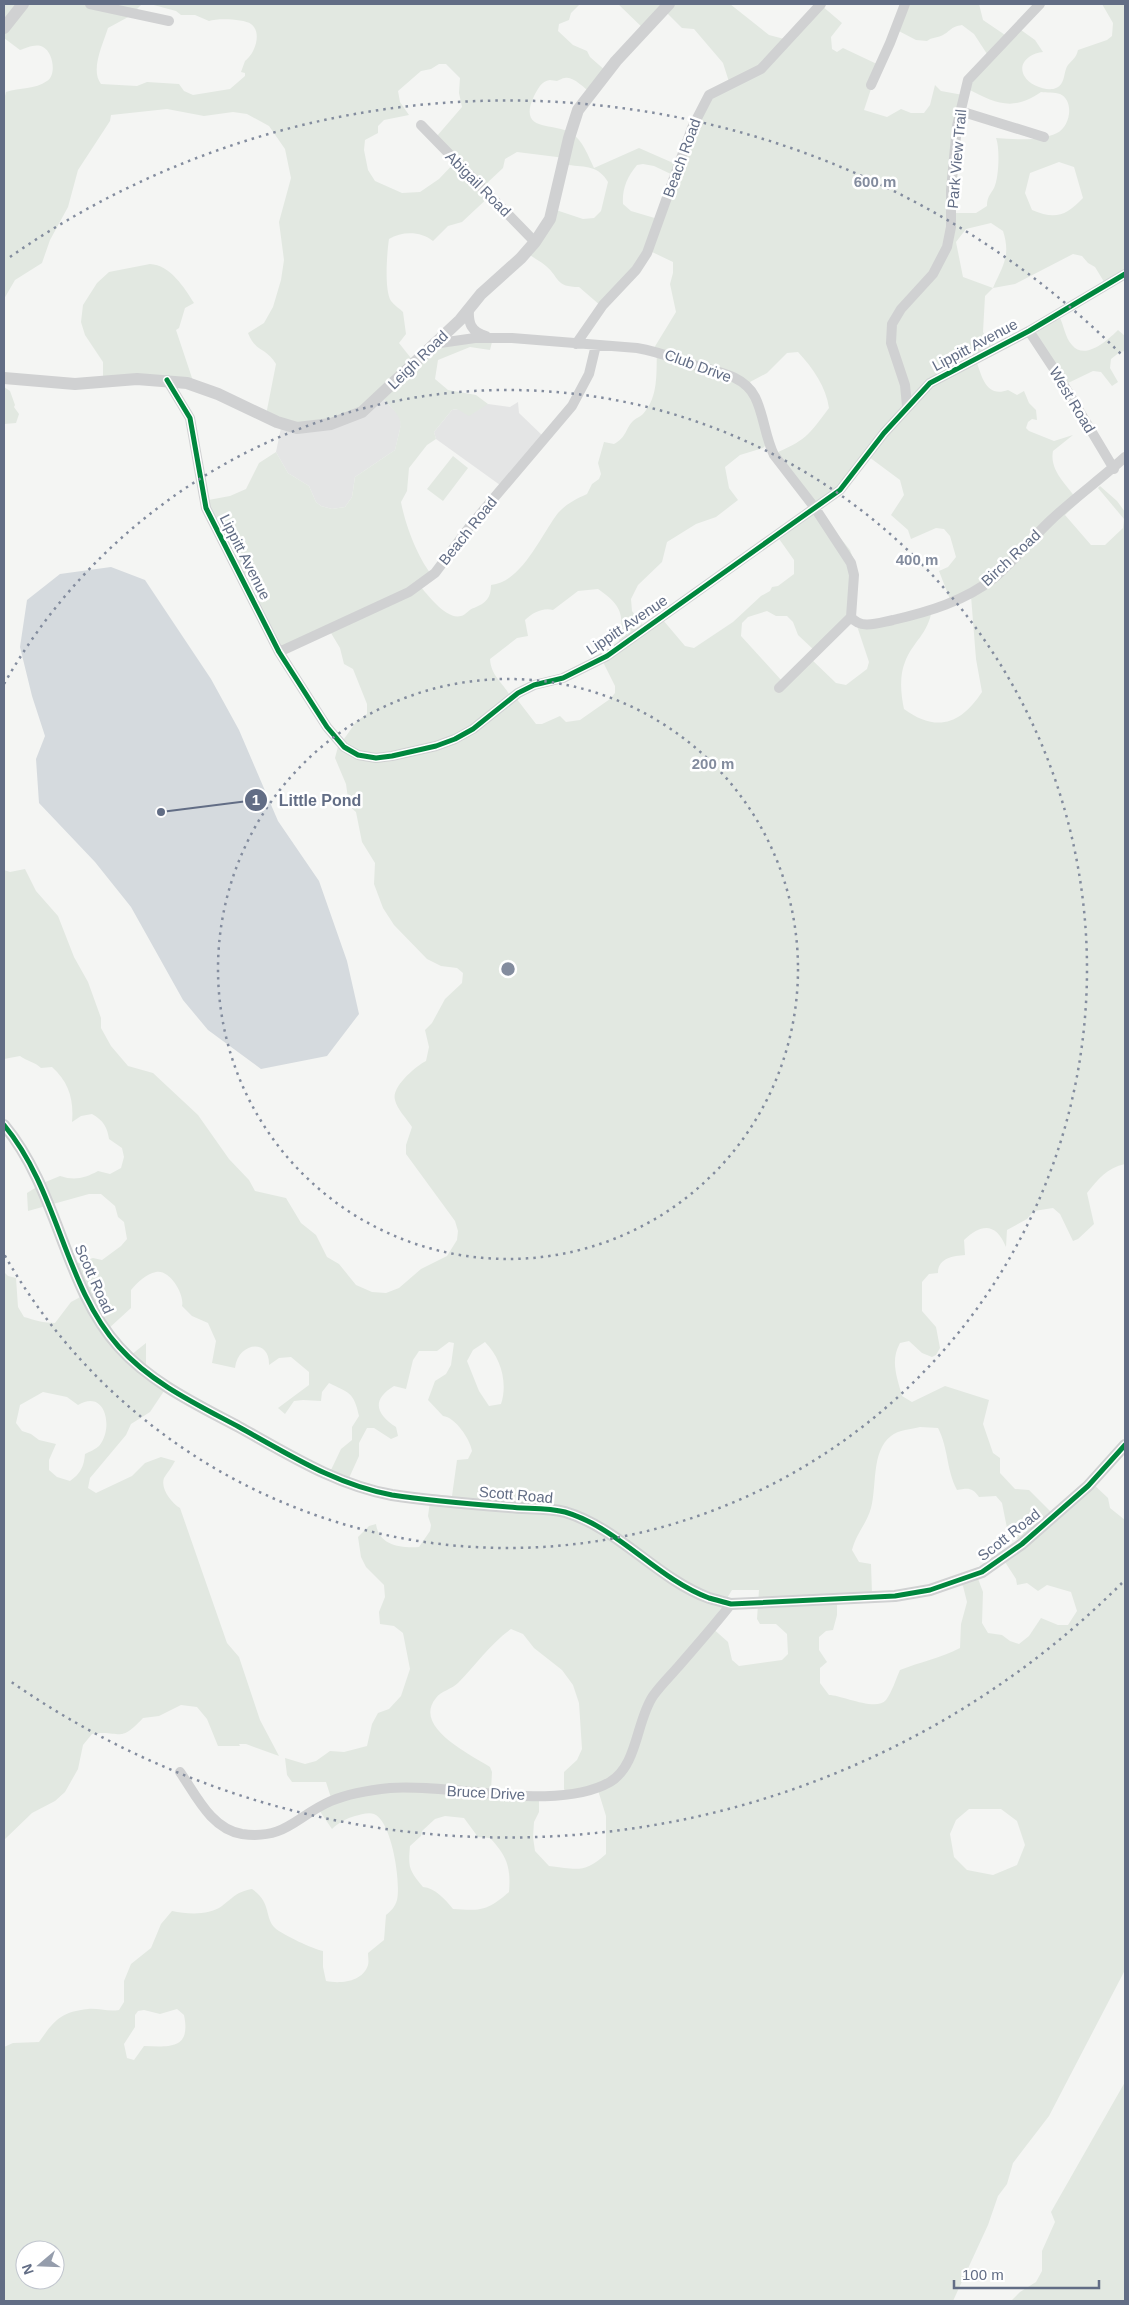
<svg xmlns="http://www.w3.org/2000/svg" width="1129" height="2305" viewBox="0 0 1129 2305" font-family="Arial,sans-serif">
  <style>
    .built { fill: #e4e5e5 }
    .green { fill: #e2e8e1; fill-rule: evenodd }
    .water { fill: #d5dade }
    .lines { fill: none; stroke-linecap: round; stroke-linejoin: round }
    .minor { stroke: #d0d1d2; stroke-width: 10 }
    .tertiary { stroke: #d0d1d2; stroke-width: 12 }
    .cycleway-casing { stroke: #fff; stroke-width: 8 }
    .cycleway { stroke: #00873e; stroke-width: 5 }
    .ring { fill: none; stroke: #838c9e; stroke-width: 2.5; stroke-dasharray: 2.5 5 }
    .labels { text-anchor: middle; stroke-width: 5; stroke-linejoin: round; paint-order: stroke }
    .street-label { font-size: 15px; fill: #626d85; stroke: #fff }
    .centre { fill: #838c9e; stroke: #fff; stroke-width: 2.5 }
    .ring-label { font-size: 15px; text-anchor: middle; font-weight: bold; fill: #838c9e; stroke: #fff; stroke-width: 5; stroke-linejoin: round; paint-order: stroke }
    .leader { fill: none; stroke: #626d85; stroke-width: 2 }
    .callout-dot { fill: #626d85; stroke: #fff; stroke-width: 2 }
    .mark-label { font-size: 15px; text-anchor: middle; font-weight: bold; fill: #fff }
    .callout-label { font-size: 16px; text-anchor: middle; font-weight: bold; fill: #626d85; stroke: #fff; stroke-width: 5; stroke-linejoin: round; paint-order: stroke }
  </style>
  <rect width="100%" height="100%" fill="#f4f5f3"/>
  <path class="built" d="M383 399 400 416 401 425 395 450 355 477 352 497 345 507 332 509 321 506 316 502 309 486 288 473 276 452 282 423Z
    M518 402 519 413 544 437 500 485 436 439 434 432 452 410 488 404 510 407Z"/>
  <path class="green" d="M4 4H142L130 16 108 28C103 44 90 70 101 84L137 86 147 82 179 84 184 91 193 95 230 89 245 76V73L241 72 245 61C254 55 263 33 251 24 244 19 218 18 209 21L195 15H181L176 11 150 4H580L571 13 569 20 559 24 558 31 573 45 587 51 590 57 607 72 591 93C584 88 573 76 565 78 562 78 560 80 557 81 555 81 552 80 550 80 541 81 538 89 534 96 517 133 554 122 571 133 583 140 588 156 594 168L639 148 680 166 709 98 730 85 723 63 694 29 682 28 667 13 647 32 618 4H730L769 35 788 40 821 5 842 23 831 37 832 49 837 52 843 48 879 65 864 110 887 117 901 109 911 113H924L930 105 935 85 941 91 963 95 952 213H976L987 206C987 197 990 195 994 188 999 178 1000 148 996 138 1016 139 1038 142 1057 133 1070 127 1075 101 1060 94 1055 92 1046 93 1041 92 1013 112 995 103 968 89L989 57 974 34 962 25C950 27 952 30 943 35 937 38 932 37 927 41L916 40 895 29 905 4H979L983 20 1008 37 1021 30 1035 40 1043 52C1031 53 1016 63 1025 77 1029 85 1048 92 1056 88 1066 84 1063 72 1068 65 1073 59 1076 58 1078 50L1107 40 1112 36 1113 23 1102 4H1125V276L1106 285 1095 267 1088 263 1082 256 1073 254 1015 284 993 288 985 296 983 332 993 350 976 360C982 377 986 398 1008 390L1017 395 1024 391 1029 403 1036 410 1037 420 1032 419 1028 422 1026 428 1029 431 1054 441 1073 435 1053 451C1049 471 1068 486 1079 502L1065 515 1091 545H1105L1123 528 1124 519 1098 488 1100 486 1117 501 1125 512V1164C1107 1168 1098 1179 1087 1193L1094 1224 1078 1239 1073 1241 1060 1214 1053 1208 1034 1211 1027 1219 1007 1230 1006 1247C996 1223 982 1223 964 1240L965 1255C953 1256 938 1258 938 1273L929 1274 922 1282V1311L936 1327 940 1348 936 1355 932 1357 922 1353 909 1341 900 1343C890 1361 897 1377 902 1396L912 1402 945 1386 989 1400 983 1424 993 1453 1000 1458V1473L1015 1489 1029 1490 1054 1515 1091 1482 1108 1498 1110 1508 1125 1520V1970L1049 2116 1013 2163 1007 2184 998 2196 988 2225 953 2301H4V2047L13 2043 39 2042C54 2021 60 2012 88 2009 98 2008 108 2012 119 2010L124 2002V1981L131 1964 151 1948 161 1924 172 1911C187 1914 208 1916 222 1906 234 1897 236 1892 252 1889 272 1903 264 1917 275 1928 283 1935 313 1949 323 1951V1967L326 1981C340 1984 363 1982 368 1965 369 1962 368 1956 368 1953L384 1940 386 1915C391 1911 395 1907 397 1900 401 1883 392 1821 374 1814 368 1812 360 1815 355 1816 347 1818 338 1823 332 1829L319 1810 332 1801 326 1782H292L287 1775 285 1758 305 1764 316 1761 330 1751 344 1752 367 1746 372 1724 378 1713 389 1709 401 1696 410 1669 403 1633 394 1626 380 1624 379 1612 385 1597 384 1585 366 1567 361 1557 358 1537 369 1526 376 1524C379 1546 401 1548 419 1547L430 1531 431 1525 428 1516 431 1494 452 1496 457 1460 468 1459 472 1451C470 1439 455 1417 443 1416L428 1400 435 1381 446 1374 451 1365 454 1343 449 1342 437 1351H419L413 1360 406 1389 394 1386C371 1400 376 1414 396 1427L398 1436 391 1439 374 1428H367L359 1443V1456L349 1478 331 1470 341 1449 352 1440V1427L359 1416C354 1392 349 1393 329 1383L322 1392 321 1401 303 1400 294 1401 285 1414 278 1408 309 1385V1372L291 1357 279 1358 269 1365C270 1338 238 1342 235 1368L212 1363 216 1341 208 1323 192 1316 182 1306C185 1295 170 1269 156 1272 146 1274 138 1282 131 1290V1308L108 1329 131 1355 146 1343V1370L164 1391 150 1412 131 1424 126 1435 90 1478 88 1488 96 1493 132 1476 145 1463 161 1457 175 1461C172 1467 167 1473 164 1478 160 1489 172 1503 180 1508L227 1643 239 1657 260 1720 279 1756 246 1744H239L240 1746H218L207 1719 197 1707 181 1705 159 1716 143 1718C118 1745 121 1729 92 1734L83 1745 78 1769 65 1792 55 1801 32 1813 4 1840V1272L8 1276 16 1278 18 1307 24 1317C34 1320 44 1323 55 1323L71 1302 86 1294 74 1264 93 1258 102 1260 121 1246 127 1239 124 1222 118 1217 115 1206 101 1194H89L28 1211 27 1193 43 1183 60 1176C75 1181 85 1178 98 1171L110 1174 121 1168 124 1157 122 1148 109 1139C107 1127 104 1121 92 1114L81 1116 72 1122C74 1100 69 1082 52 1067L41 1068C35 1062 27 1061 20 1056L4 1059V870L10 872 25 869 36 891 58 916 74 957 88 982 101 1018V1028L111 1046 128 1066 153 1073 198 1115 229 1159 249 1180 255 1191 286 1198 301 1223 316 1235 327 1257 339 1264 356 1285 372 1292 386 1293 399 1288 421 1269 447 1256 457 1240 458 1231 455 1221 406 1154V1145L412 1127C407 1119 397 1109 395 1100 391 1087 416 1066 426 1061L429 1047 425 1030 432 1023 445 999 462 983 463 973 457 968 441 966 427 959 394 925 383 908 374 884 375 863 362 842 356 812 349 806 346 784 335 758 340 739H344L356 722 367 714V704L353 669 344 664 340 648 331 633 283 649 203 501 230 496 246 489 259 463 276 452 288 473 309 486 316 502 321 506 332 509 345 507 352 497 355 477 395 450C402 419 406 422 383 399L315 426 266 415 276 364C266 347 256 353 248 333L264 323 273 307 281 280 284 260 279 222 291 178 285 149 269 126 247 114 233 112 204 116 167 109 111 115 110 121 78 170 68 207 50 240 42 263 15 280 4 299V100L6 92C20 87 35 90 47 81 57 75 53 52 43 47 36 43 26 48 20 50L4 38ZM439 64H446L460 78 459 93 462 107 437 136 458 159 439 179 420 192 402 193 375 181 368 170 364 150 365 140 378 133V126L384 120 409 115 400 102 398 91 421 71 431 69ZM517 152 565 158 568 165C586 167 599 166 608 182L601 211 594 218 583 219 556 210 528 254C534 258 540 261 546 266 560 278 555 287 579 287L601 306 650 251 673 262V273L670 284 676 312 654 348 657 350C656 373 659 396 643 414 640 417 636 418 633 421 625 429 627 437 614 444L604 442 598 463 601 474 599 479 592 484 587 494C576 499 566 504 558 513 541 535 522 582 491 585 491 598 486 603 474 608 469 609 466 615 461 616 446 620 428 595 420 586L431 574C417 556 405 524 401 502L407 491 409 468 427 445 436 439 434 432 452 410 457 409 469 416 488 404 476 395 448 390 435 379 438 360 470 347 490 350 492 342C454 337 445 339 414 362L399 343 406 334 403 312C400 309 394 305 391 301 384 290 387 252 389 239 402 231 421 231 433 241L448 226 462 222 492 194 486 184 503 168 505 159ZM1059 162 1074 167 1083 198C1066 216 1055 220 1032 210L1025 193 1030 173ZM643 164 654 166 675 176 658 219 631 211 623 204C622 189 627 177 637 165ZM991 223 1003 231C1011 256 1003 265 993 288L963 277 956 242 966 229ZM798 352C813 368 826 387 829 408 808 436 805 441 773 454L814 510 777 536 794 560V574L778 586 772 587 770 591 761 596 733 622 694 648 685 646 663 620 646 630 632 611 631 599 638 585 662 562 667 542 696 524 716 517 738 500 729 488 725 467 740 455 763 448 767 444 750 382 767 373 787 353ZM869 457 900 480 904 495 891 515 908 530 911 539 936 528 944 529 950 536 956 557 948 567 939 571 951 602 971 596 976 659 982 692C961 724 937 733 904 709 901 695 899 676 905 662 913 641 928 635 932 609L865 624 855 620 869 662 867 669 846 685 836 683 810 658 782 681 741 636 742 623 748 617 767 611 776 616H787L793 622 798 635 815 651 854 614 858 572 850 550 817 509ZM598 589C626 608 624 619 617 650L602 660 615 686V693L610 699 580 720 566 722 560 716 542 724H536L516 698 512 699C504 683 491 677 490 659L517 638 528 636 525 620C532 613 543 607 553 610L578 591ZM485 1342C501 1358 508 1383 501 1404L489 1406 479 1391 467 1361 473 1350ZM43 1392 67 1397 78 1405C106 1388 114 1429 99 1446 96 1449 89 1452 85 1454 84 1467 80 1474 70 1481L57 1477 49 1470V1460L56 1444 39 1440 31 1434 22 1431 16 1423 20 1405ZM920 1427 938 1428C949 1450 946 1469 957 1490 968 1488 972 1487 979 1497L996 1496 1002 1503 1007 1528 1024 1546 1005 1562 1016 1579 1017 1585 1027 1583 1038 1591 1047 1585 1071 1592 1077 1611 1068 1625H1058L1041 1618 1029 1636 1019 1644 1010 1641 1002 1635 988 1633 982 1623 983 1592 977 1576 957 1582 963 1586 967 1602 961 1624 960 1648C941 1658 920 1662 900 1670 896 1679 892 1692 886 1700 876 1712 842 1695 829 1695L820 1683V1668L827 1662 819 1650V1637L826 1631 833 1630 837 1615V1595L872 1594 871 1564 859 1562 852 1550C856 1534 867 1523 871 1508 877 1487 871 1451 891 1436 898 1430 912 1429 920 1427ZM732 1590H759L757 1619 760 1624H776L787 1634 788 1654 782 1660 739 1666 732 1660 728 1642 710 1626ZM511 1629 523 1634 534 1648 562 1670 573 1685 579 1703 582 1749 577 1760 564 1772V1789L565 1791 597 1787 606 1816V1854C584 1874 577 1869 549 1866L535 1851 533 1837 534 1822 539 1812V1794L491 1791 492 1772 490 1767C470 1754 412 1727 436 1698 441 1691 452 1689 458 1683 476 1665 490 1644 511 1629ZM969 1809H1001L1017 1821 1025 1845 1017 1865 993 1875 967 1870 954 1857 950 1834 956 1820ZM445 1816 464 1818 478 1837 490 1838C507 1856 511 1867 509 1892 487 1911 481 1911 453 1909 445 1899 435 1888 423 1887 409 1870 408 1868 410 1846L421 1836 422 1831 435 1819ZM177 2009 184 2015C191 2049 171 2047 144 2046L134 2060 127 2058 124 2044 135 2027V2015L138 2011 144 2010 160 2014ZM25 2250H55V2280H25Z
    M150 264C170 265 184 287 194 303L185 308 179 328 176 330 194 384 103 381V362L85 335 81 322 83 305 97 283 109 272Z
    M1059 316C1064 325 1065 338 1072 345 1085 361 1108 340 1118 330L1125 336V351L1120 352 1111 359 1110 368 1118 382 1112 386 1101 372 1093 371 1066 384 1034 331Z
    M4 387 10 391 15 405 14 407 19 414 16 423 4 424Z
    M453 456 468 468 443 501 427 489Z
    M1125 2082V2301H1011L1020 2292 1036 2282 1042 2271V2251L1055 2222 1051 2212Z"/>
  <path class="water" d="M111 567 145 580 211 679 239 730 278 821 319 881 347 961 359 1014 327 1056 261 1069 208 1030 183 1000 131 907 95 862 39 803 36 759 45 736 32 696 20 647 27 600 60 574Z"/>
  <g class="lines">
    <path class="minor" d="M90 4 169 21
      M871 85 890 43 905 4
      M960 111 1044 137
      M421 125 535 242
      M469 309C468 323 471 332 486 336
      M1029 331 1056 372 1114 469
      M433 344 475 338H512L637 348C656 351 671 357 688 363 711 371 743 373 755 397 764 415 765 437 774 455L815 508 851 563 854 575 851 617 779 688
      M576 344 603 305 636 270 647 253 692 128 709 95 761 69 821 4
      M167 380 190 418 206 508 279 652 327 727 344 747 358 755 376 758 392 756 436 746 455 739 473 729 518 693 534 685 563 678 607 656 799 519 840 490 884 433 930 383 1029 331 1125 274
      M907 406 905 385 891 343 892 324 901 309 933 274 947 247 951 227V190L957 126 968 80 1040 4
      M851 617C861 630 878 623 893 620 928 612 965 601 994 578 1014 561 1031 539 1050 521 1074 498 1101 479 1125 457
      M279 652 409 592 435 573 471 525 572 406 589 374 596 345
      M180 1772C196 1795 211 1829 242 1834 286 1840 296 1816 331 1801 350 1793 370 1790 390 1788 451 1783 556 1813 610 1782 638 1765 636 1721 653 1696 660 1686 670 1676 678 1667 696 1646 714 1626 731 1604"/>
    <path class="tertiary" d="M4 28 23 4
      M4 378 75 384 137 379 187 383 218 394 277 422 297 428 331 424 362 412 460 320 481 294 521 258 535 242 550 219 569 138 578 110 616 61 669 4
      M4 1125C59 1191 64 1286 119 1347 151 1383 198 1405 239 1427 288 1454 336 1485 392 1495 431 1501 470 1504 509 1507 526 1509 547 1507 565 1512 619 1528 656 1578 709 1598 716 1600 724 1602 731 1604L895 1596 930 1590 982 1572 1022 1544 1088 1486 1125 1445"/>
    <g class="cycleway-casing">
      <path id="cycleway" d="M167 380 190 418 206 508 279 652 327 727 344 747 358 755 376 758 392 756 436 746 455 739 473 729 518 693 534 685 563 678 607 656 799 519 840 490 884 433 930 383 1029 331 1125 274
        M4 1125C59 1191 64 1286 119 1347 151 1383 198 1405 239 1427 288 1454 336 1485 392 1495 431 1501 470 1504 509 1507 526 1509 547 1507 565 1512 619 1528 656 1578 709 1598 716 1600 724 1602 731 1604L895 1596 930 1590 982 1572 1022 1544 1088 1486 1125 1445"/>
    </g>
    <use href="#cycleway" class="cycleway"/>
  </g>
  <g class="ring">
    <circle cx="508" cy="969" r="290"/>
    <path d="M4 684A579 579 0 1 1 4 1254"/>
    <path d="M1122 1583A869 869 0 0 1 10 1681M10 257A869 869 0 0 1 1122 355"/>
  </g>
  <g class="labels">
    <g class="street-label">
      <text transform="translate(682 158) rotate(-70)" y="5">Beach Road</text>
      <text transform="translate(957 159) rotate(-85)" y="5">Park View Trail</text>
      <text transform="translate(478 184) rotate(45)" y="5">Abigail Road</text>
      <text transform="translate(975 345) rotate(-28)" y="5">Lippitt Avenue</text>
      <text transform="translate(418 360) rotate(-44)" y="5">Leigh Road</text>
      <text transform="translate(698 366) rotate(20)" y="5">Club Drive</text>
      <text transform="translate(1072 400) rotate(59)" y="5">West Road</text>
      <text transform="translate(468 531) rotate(-51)" y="5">Beach Road</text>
      <text transform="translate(245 557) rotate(63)" y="5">Lippitt Avenue</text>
      <text transform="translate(1011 558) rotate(-43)" y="5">Birch Road</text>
      <text transform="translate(627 625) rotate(-34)" y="5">Lippitt Avenue</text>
      <text transform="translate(94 1279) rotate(66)" y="5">Scott Road</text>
      <text transform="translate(516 1495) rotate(5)" y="5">Scott Road</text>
      <text transform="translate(1009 1535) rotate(-38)" y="5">Scott Road</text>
      <text transform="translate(486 1793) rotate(3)" y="5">Bruce Drive</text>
    </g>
  </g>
  <circle cx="508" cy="969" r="8" class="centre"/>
  <g class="ring-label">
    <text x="875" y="187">600 m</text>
    <text x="917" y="565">400 m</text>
    <text x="713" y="769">200 m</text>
  </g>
  <path class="leader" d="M161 812L256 800"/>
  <g class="callout-dot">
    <circle cx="161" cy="812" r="5"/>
    <circle cx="256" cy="800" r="12"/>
  </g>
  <g class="mark-label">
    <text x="256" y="805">1</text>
  </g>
  <g class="callout-label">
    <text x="320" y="806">Little Pond</text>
  </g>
  <rect width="1129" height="2305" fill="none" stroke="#626d85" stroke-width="10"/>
  <g transform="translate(40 2265) rotate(251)"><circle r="24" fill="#ffffff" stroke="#c0c5ce"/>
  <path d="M0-4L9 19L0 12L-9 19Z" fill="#959dac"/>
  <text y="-8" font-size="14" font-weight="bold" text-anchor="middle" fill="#626d85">N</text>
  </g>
  <path d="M954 2280v8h145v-8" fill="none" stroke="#626d85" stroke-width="2.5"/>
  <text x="962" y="2280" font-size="15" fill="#626d85" stroke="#ffffff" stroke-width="4" paint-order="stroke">100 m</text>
</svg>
